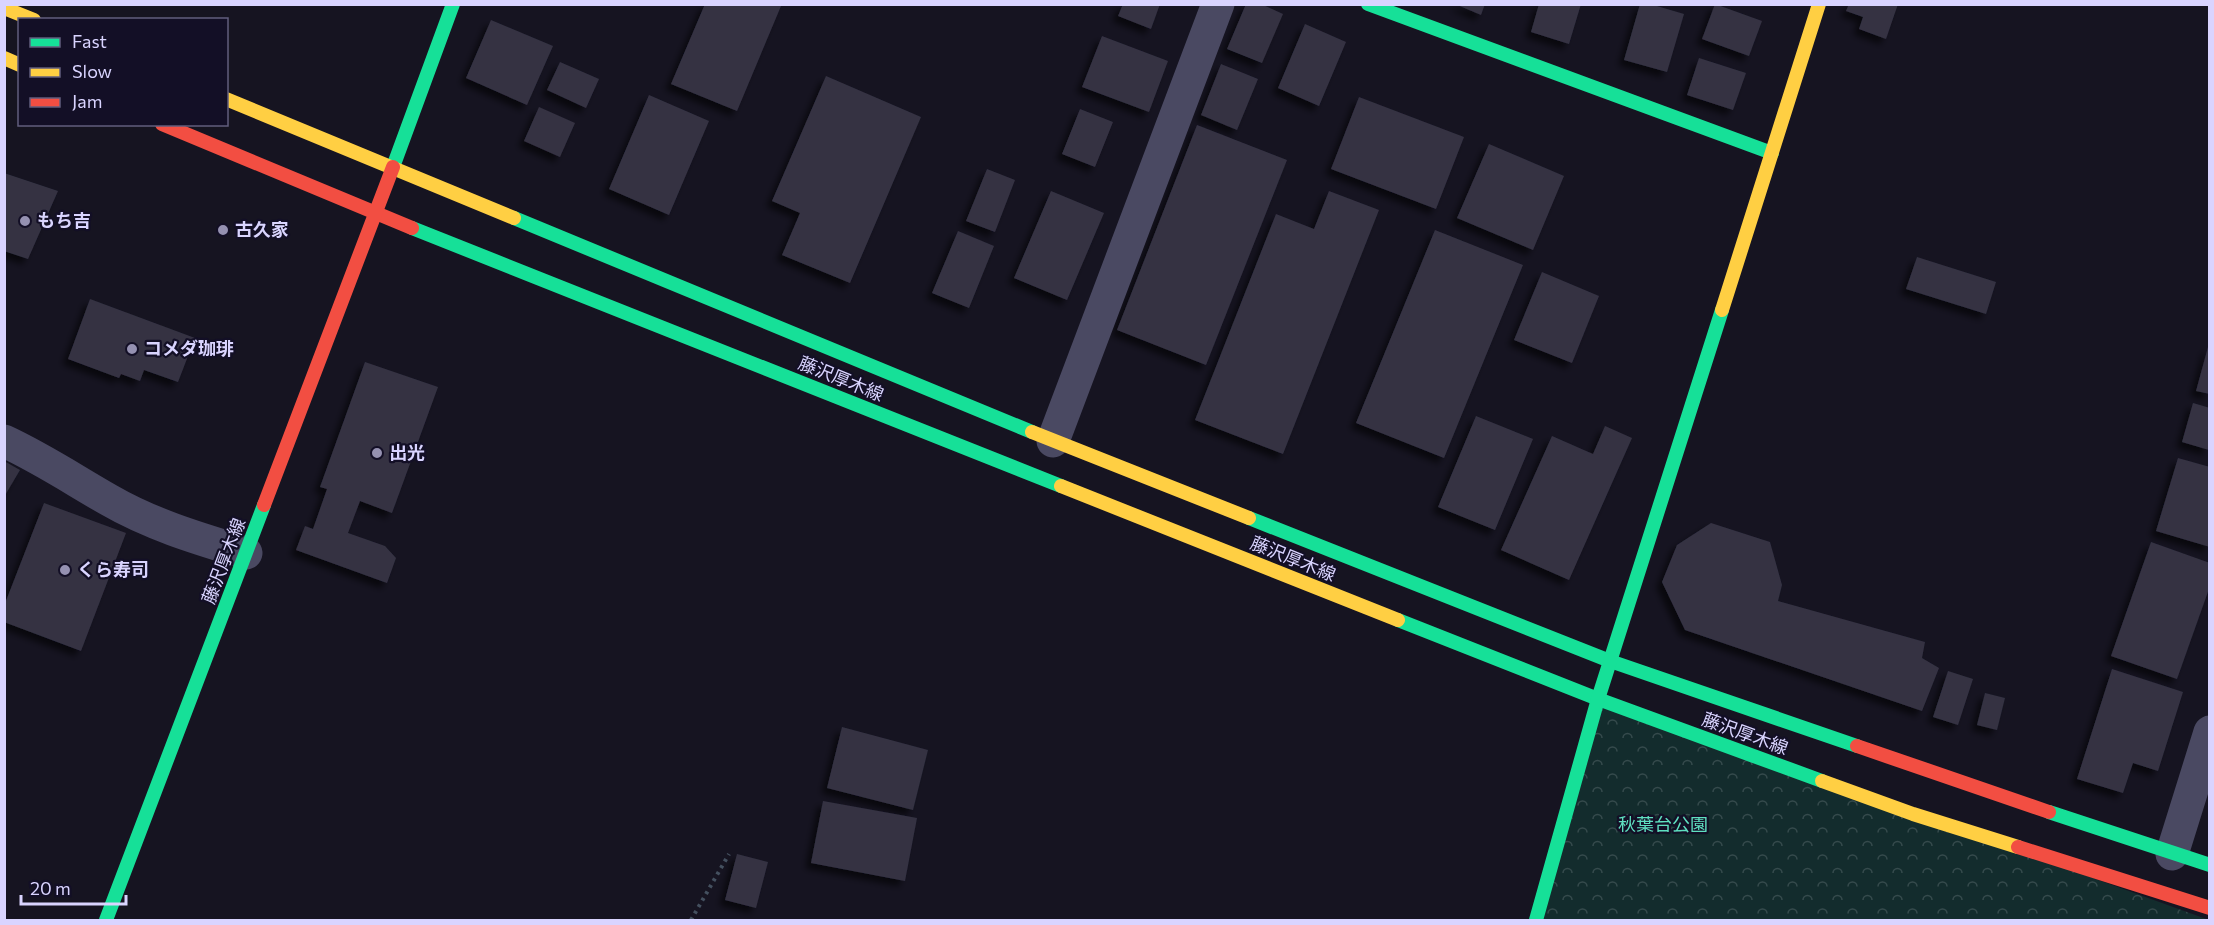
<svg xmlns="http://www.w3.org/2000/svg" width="2214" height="925" viewBox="0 0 2214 925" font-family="Commissioner,'Noto Sans JP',sans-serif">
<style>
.forest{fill:url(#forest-crowns)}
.building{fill:#343243;filter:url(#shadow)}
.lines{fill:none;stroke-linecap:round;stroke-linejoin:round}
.path{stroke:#44505f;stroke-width:4;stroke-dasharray:3 4.5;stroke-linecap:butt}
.street{stroke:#4a4962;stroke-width:33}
.fast{stroke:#16e098;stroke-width:14}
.slow{stroke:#ffcf43;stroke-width:14}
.jam{stroke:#f24e42;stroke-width:14}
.poi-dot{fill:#9591b1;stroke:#130f26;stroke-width:2}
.labels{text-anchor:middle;stroke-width:4.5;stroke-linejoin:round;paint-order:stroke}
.poi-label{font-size:18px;font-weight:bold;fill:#d9d4ff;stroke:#130f26;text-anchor:start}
.street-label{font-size:18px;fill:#d9d4ff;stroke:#130f26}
.park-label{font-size:18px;fill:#5fe0c0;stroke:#130f26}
</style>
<defs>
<pattern id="forest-crowns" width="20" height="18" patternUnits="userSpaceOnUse" patternTransform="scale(1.5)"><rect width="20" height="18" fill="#132c2d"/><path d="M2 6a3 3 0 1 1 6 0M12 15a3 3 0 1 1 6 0" fill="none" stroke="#354a4c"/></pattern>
<filter id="shadow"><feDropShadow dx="-5.5" dy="5.5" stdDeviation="3" flood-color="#0009"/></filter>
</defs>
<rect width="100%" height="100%" fill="#161421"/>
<path class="forest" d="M1598,699l611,221h-673z"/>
<g class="building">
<path d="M705,4h71l5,2 -44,105 -66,-27z"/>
<path d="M1123,4h37l-9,25 -33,-13z"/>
<path d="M1246,4h15l22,10 -21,49 -35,-14z"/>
<path d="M1455,4h30l-4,11z"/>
<path d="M1539,4h42l-12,40 -38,-12z"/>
<path d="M1640,4h10l34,10 -17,58 -43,-12z"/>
<path d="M1715,4l47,17 -13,35 -47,-17z"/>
<path d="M1849,4h49l-12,35 -27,-10 4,-12 -17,-6z"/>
<path d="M491,20l62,26 -26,59 -61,-27z"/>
<path d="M1305,24l41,18 -27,64 -41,-18z"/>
<path d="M1102,36l66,25 -19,51 -67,-25z"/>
<path d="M1699,58l47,15 -13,37 -46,-15z"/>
<path d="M560,62l39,17 -13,29 -39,-18z"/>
<path d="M1221,64l37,15 -21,51 -36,-15z"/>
<path d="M826,76l95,41 -71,166 -68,-28 18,-42 -28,-12z"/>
<path d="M649,95l60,26 -40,94 -60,-26z"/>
<path d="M1359,97l105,40 -28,72 -105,-40z"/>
<path d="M539,107l36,16 -15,34 -36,-16z"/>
<path d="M1080,109l33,13 -18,45 -33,-13z"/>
<path d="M1197,125l90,35 -81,205 -89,-35z"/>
<path d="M1489,144l75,32 -31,74 -76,-32z"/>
<path d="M987,169l28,11 -20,52 -29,-11z"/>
<path d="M4,173l54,18 -30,68 -24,-8z"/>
<path d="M1051,191l53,22 -37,87 -53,-22z"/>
<path d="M1329,191l50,19 -96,244 -88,-34 81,-206 38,15z"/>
<path d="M1435,230l88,35 -79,193 -88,-35z"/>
<path d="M958,231l36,15 -25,62 -37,-15z"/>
<path d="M1917,257l79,25 -10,32 -80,-25z"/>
<path d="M1542,272l57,24 -27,67 -58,-23z"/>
<path d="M90,299l105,39 -17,44 -34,-12 -4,11 -19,-7 -2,4 -51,-19z"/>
<path d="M2208,347l2,1v46l-14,-3z"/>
<path d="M365,362l73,25 -46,126 -32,-12 -12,32 37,13 11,12 -9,25 -91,-33 9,-24 8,3 14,-40 -7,-2z"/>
<path d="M2193,403l17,5 -1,42 -27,-8z"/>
<path d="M1476,416l57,23 -38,91 -57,-23z"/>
<path d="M1605,426l27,12 -63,142 -68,-30 51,-114 41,18z"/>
<path d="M2178,458l32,9v80l-54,-16z"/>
<path d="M4,461l16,9 -16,27z"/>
<path d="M44,503l82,30 -45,118 -77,-29v-16z"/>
<path d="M1711,523l59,19 12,43 -4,16 147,41 -3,16 17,10 -17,43 -237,-81 -23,-48 15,-37z"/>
<path d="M2151,542l59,21v23l-33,93 -66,-23z"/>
<path d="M2112,669l71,23 -25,79 -25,-8 -10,30 -46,-14z"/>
<path d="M1948,671l25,8 -15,46 -25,-8z"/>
<path d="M1985,693l20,5 -8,32 -20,-5z"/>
<path d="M842,727l86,23 -15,60 -86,-22z"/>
<path d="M823,801l94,17 -12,63 -94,-18z"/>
<path d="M737,854l31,8 -12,46 -31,-8z"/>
</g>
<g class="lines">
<path class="path" d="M691,920l38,-66"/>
<g class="street">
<path d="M4,441c37,17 70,39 105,59 43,25 91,39 137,53"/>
<path d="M1053,441l165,-437"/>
<path d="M2172,854l38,-122"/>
</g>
<g class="fast">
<path d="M1368,4l404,149"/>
<path d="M393,167l60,-163"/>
<path d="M514,218l518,214"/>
<path d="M412,228l649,258"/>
<path d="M1249,518l361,143 247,85"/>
<path d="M1398,620l200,79 224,82"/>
<path d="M2049,812l161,53"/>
<path d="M106,920l158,-415"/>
<path d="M1536,920l62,-221 124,-389"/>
</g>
<g class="slow">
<path d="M4,8l30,12"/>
<path d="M4,58l16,7"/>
<path d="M226,99l288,119"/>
<path d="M1722,310l97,-306"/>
<path d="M1032,432l217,86"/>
<path d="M1061,486l337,134"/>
<path d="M1822,781l91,33 105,33"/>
</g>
<g class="jam">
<path d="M162,124l250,104"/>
<path d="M264,505l129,-338"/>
<path d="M1857,746l192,66"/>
<path d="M2018,847l192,61"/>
</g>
</g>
<g class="poi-dot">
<circle cx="25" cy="221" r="6"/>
<circle cx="223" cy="230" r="6"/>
<circle cx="132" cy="349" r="6"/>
<circle cx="377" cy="453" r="6"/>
<circle cx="65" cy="570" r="6"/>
</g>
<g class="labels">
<g class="poi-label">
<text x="37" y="227">もち吉</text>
<text x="235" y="236">古久家</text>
<text x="144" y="355">コメダ珈琲</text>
<text x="389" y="459">出光</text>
<text x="77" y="576">くら寿司</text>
</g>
<g class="street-label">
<text transform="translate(841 379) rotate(22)" y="6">藤沢厚木線</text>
<text transform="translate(1293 559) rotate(22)" y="6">藤沢厚木線</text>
<text transform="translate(224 561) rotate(-69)" y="6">藤沢厚木線</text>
<text transform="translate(1745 734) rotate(20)" y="6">藤沢厚木線</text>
</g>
<g class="park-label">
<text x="1663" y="831">秋葉台公園</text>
</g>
</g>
<rect width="2214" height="925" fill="none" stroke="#d9d4ff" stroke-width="12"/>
<rect x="18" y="18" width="210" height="108" fill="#130f26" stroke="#625e7d" stroke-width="1.5"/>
<rect x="30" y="38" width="30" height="9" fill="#16e098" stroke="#625e7d" stroke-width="1.5"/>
<text x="72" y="48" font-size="18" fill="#d9d4ff">Fast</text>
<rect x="30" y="68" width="30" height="9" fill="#ffcf43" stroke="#625e7d" stroke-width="1.5"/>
<text x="72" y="78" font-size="18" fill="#d9d4ff">Slow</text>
<rect x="30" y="98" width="30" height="9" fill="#f24e42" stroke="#625e7d" stroke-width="1.5"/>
<text x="72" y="108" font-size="18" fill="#d9d4ff">Jam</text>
<path d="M21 895v9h105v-9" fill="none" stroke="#d9d4ff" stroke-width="3"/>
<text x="30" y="895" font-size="18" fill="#d9d4ff" stroke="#130f26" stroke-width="4.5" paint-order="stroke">20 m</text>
</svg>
